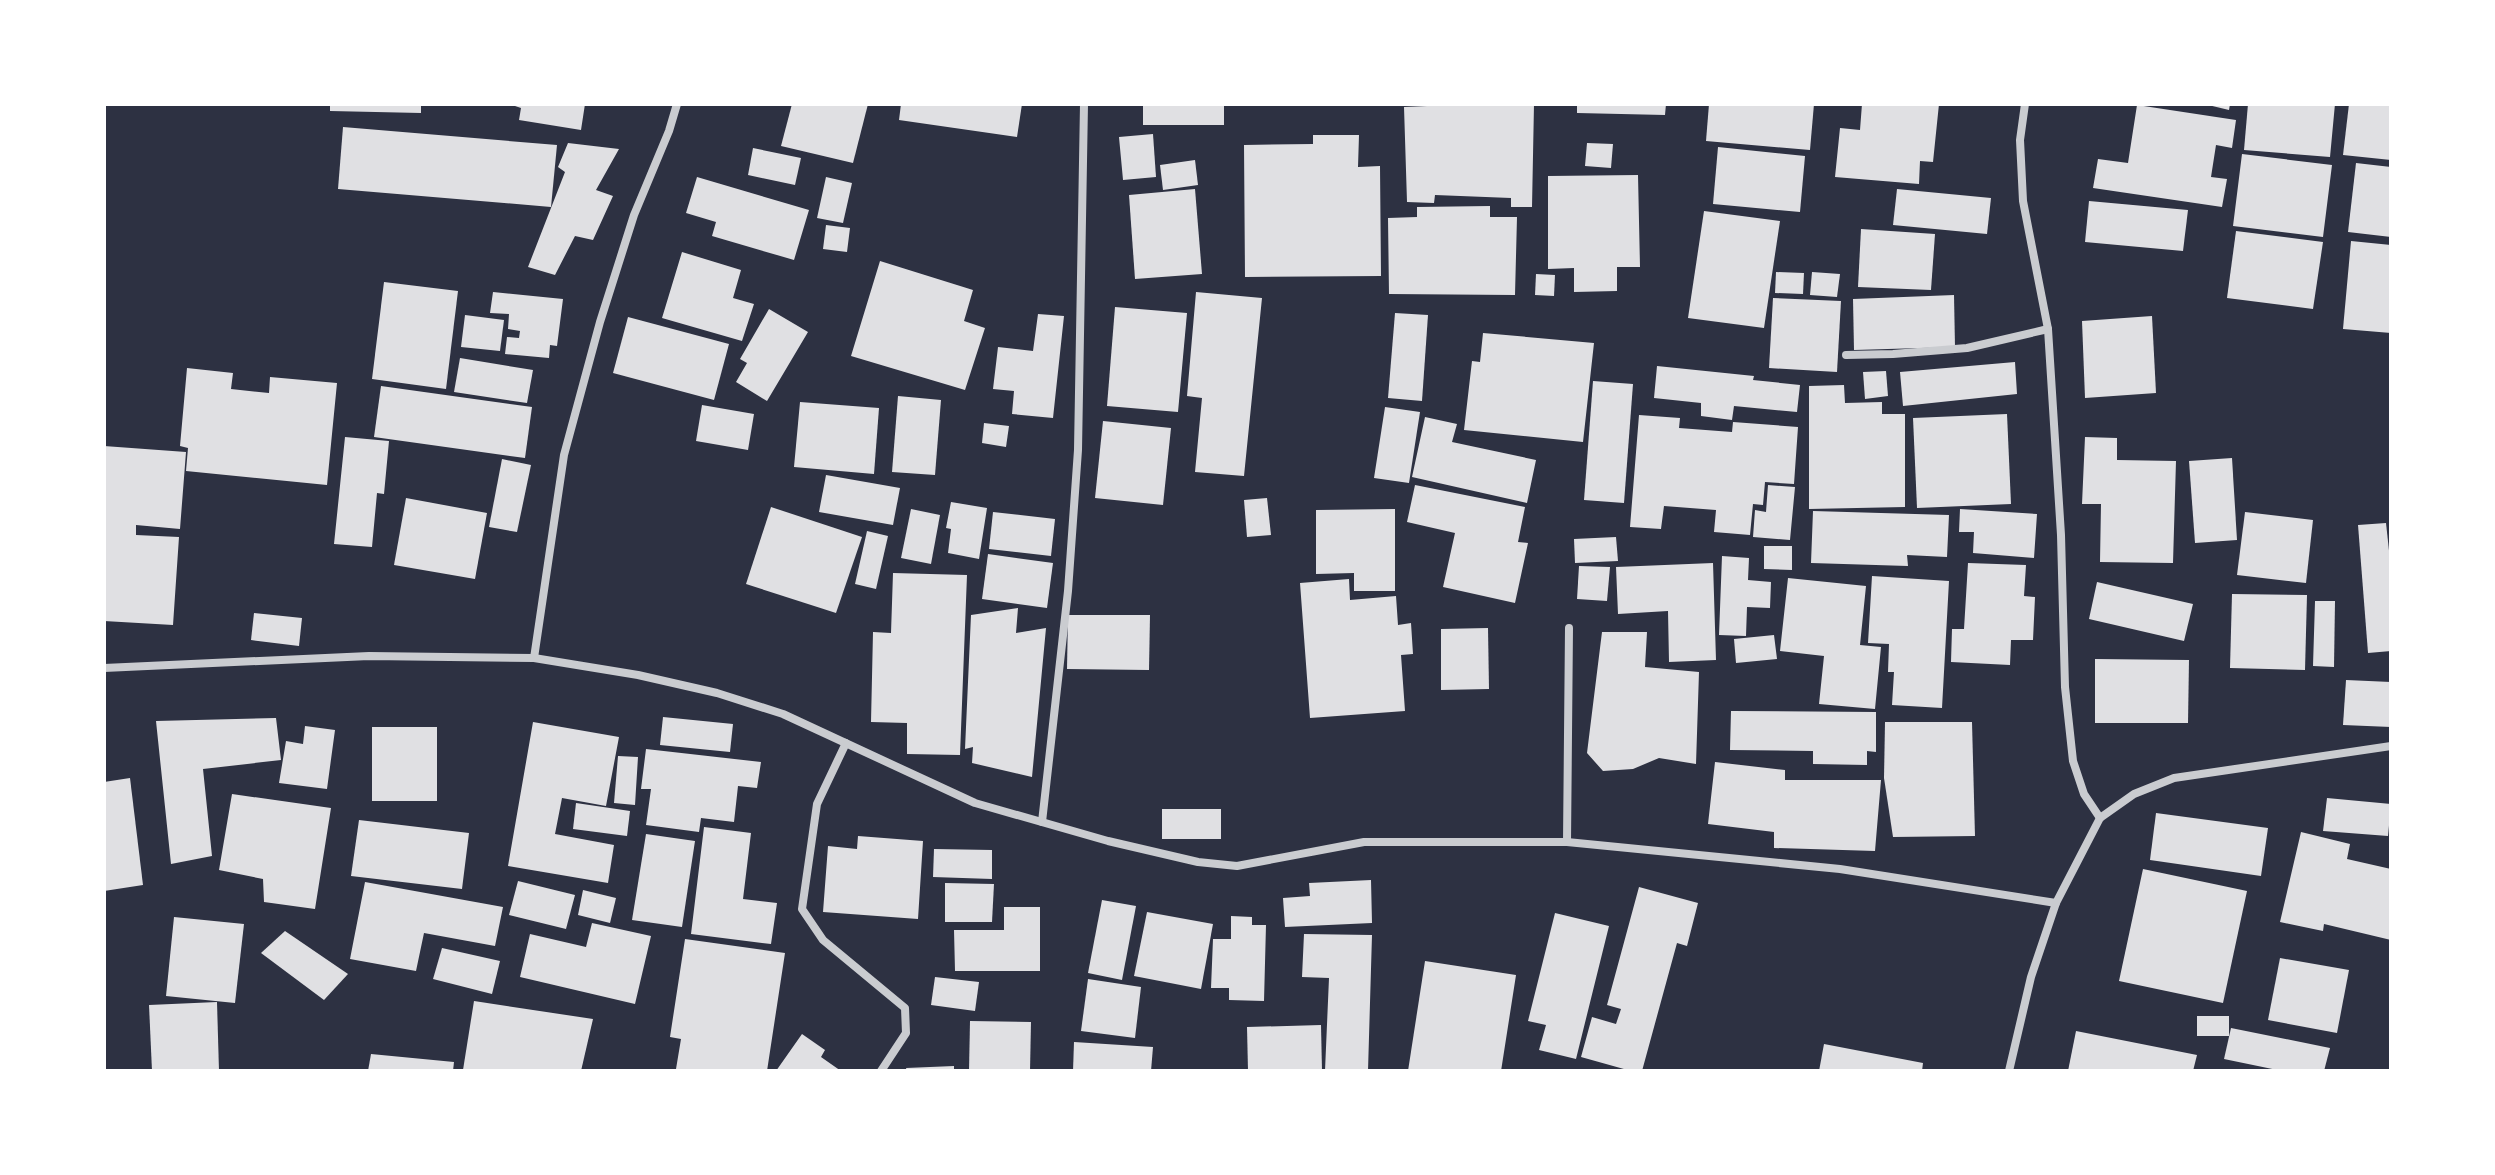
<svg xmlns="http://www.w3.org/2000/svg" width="2495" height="1175" viewBox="0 0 2495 1175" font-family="Figtree,sans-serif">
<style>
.building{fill:#e0e0e3}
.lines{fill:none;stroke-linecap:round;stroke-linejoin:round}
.minor{stroke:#caccd0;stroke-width:8}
</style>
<rect width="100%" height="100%" fill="#2d3142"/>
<g class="building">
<path d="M330,104h91v9l-91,-2z"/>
<path d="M509,104h76l-4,26 -62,-10 2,-12z"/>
<path d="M792,104h76l-15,59 -72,-17z"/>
<path d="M901,104h121l-5,33 -118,-17z"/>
<rect x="1143" y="104" width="81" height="21"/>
<path d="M1473,104h61l-2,103h-21v-9l-76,-3 -1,8 -27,-1 -3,-95z"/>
<path d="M1577,104h89l-1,11 -88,-2z"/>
<path d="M1709,104h105l-4,46 -104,-9z"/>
<path d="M1862,104h77l-6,58 -13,-1 -1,23 -84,-7 5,-49 20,2z"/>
<path d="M2204,104h26l-1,6z"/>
<path d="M2248,104h87l-5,53 -86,-7z"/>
<path d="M2349,104h42v56l-48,-5z"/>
<path d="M2137,105l99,15 -4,28 -16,-3 -5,32 16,2 -5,28 -129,-19 5,-29 30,4z"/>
<path d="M343,127l214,18 -6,62 -213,-18z"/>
<path d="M1153,134l3,43 -33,3 -4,-43z"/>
<path d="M1313,135h46l-1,32 22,-1 1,110 -136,1 -1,-132 69,-1z"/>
<path d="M568,143l51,6 -23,41 17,6 -20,44 -18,-4 -20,39 -27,-8 37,-95 -7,-5z"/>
<path d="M1587,143l26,1 -2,24 -26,-2z"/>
<path d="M1718,147l87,9 -5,56 -87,-8z"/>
<path d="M753,148l48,10 -6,27 -47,-10z"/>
<path d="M2242,154l90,11 -9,72 -90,-11z"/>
<path d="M1195,160l3,25 -35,5 -3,-25z"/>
<path d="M2356,163l35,4v70l-43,-5z"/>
<path d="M1638,175l2,92h-23v24l-43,1v-24l-26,1v-93z"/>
<path d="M697,177l112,33 -15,50 -82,-24 4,-14 -30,-9z"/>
<path d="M826,177l26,6 -9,40 -26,-5z"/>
<path d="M1195,189l7,85 -67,5 -6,-84z"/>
<path d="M1897,189l94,9 -4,36 -94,-9z"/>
<path d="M2089,201l99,9 -5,41 -98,-9z"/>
<path d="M1490,206v11h27l-2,78 -126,-1 -1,-76 29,-1v-10z"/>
<path d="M1704,211l76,10 -16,107 -76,-10z"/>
<path d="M826,225l24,3 -3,24 -24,-3z"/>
<path d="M1861,229l74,5 -4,56 -73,-3z"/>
<path d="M2236,231l87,11 -10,67 -86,-11z"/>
<path d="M2351,241l40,4v88l-48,-4z"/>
<path d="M682,252l59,18 -8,28 21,6 -12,37 -80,-23z"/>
<path d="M880,261l93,29 -9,31 21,7 -20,62 -114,-34z"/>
<path d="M1776,272l28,1 -1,21 -28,-1z"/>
<path d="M1812,272l28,2 -3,23 -27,-2z"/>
<path d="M1536,274l19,1 -1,21 -19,-1z"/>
<path d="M384,282l74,9 -12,98 -74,-10z"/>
<path d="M493,292l70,7 -6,47 -7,-1 -1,13 -44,-4 2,-17 12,1 1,-7 -12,-2 1,-15 -19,-1z"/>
<path d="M1196,292l66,6 -18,178 -49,-4 7,-74 -15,-2z"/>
<path d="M1954,295l1,52 -101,3 -1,-51z"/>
<path d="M1773,298l68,3 -4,71 -68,-4z"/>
<path d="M1115,307l72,6 -9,99 -71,-6z"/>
<path d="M769,309l39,23 -41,69 -31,-19 11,-19 -7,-4z"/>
<path d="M1395,313l33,2 -6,86 -34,-3z"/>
<path d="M1038,314l26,2 -11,102 -41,-4 2,-23 -21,-2 5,-42 35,4z"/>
<path d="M465,315l39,5 -4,31 -39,-4z"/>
<path d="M2152,316l4,77 -71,5 -3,-77z"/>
<path d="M628,317l101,27 -15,56 -101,-27z"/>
<path d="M1483,333l111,10 -11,99 -119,-12 8,-69 8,1z"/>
<path d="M460,358l73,12 -6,33 -73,-11z"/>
<path d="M2015,362l2,32 -114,12 -3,-34z"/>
<path d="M1657,366l97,10 -1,4 47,5 -3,27 -63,-6 -2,14 -31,-4v-13l-47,-5z"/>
<path d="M187,368l46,5 -2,16 38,4 1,-16 67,6 -10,102 -141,-14 2,-23 -8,-2z"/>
<path d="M1886,371l2,25 -23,3 -2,-27z"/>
<path d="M1593,381l40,3 -9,119 -40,-3z"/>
<path d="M1844,385l1,18 37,-1v12h23v93l-96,2v-123z"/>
<path d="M381,386l151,21 -7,51 -151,-21z"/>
<path d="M898,396l43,4 -6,75 -43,-3z"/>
<path d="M800,402l79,6 -5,66 -80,-7z"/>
<path d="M702,405l52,9 -6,36 -52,-9z"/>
<path d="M1385,407l35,5 -11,71 -35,-5z"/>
<path d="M2007,414l4,90 -94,4 -4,-90z"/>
<path d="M1639,415l41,3 -1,10 53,4 1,-10 65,5 -4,57 -29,-2 -2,23 -10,-1 -3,31 -36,-3 2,-22 -52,-4 -3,23 -31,-2z"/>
<path d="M1425,417l32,7 -5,18 84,18 -9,43 -115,-26z"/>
<path d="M1103,421l68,7 -8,77 -68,-7z"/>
<path d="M984,423l25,3 -3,21 -24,-4z"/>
<path d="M345,437l44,4 -5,53 -7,-1 -5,54 -38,-3z"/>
<path d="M2085,437l32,1v22l59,1 -3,102 -73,-1 1,-58h-19z"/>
<path d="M104,446l82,6 -6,77 -44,-4v10l43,2 -6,88 -69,-4z"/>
<path d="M2232,458l5,82 -42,3 -6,-82z"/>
<path d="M502,459l29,6 -14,67 -28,-5z"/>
<path d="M826,475l74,13 -7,37 -74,-13z"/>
<path d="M1415,485l110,22 -7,35 10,1 -13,60 -72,-16 12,-54 -48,-11z"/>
<path d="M1768,485l27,2 -5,53 -37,-3 2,-27 11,2z"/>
<path d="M406,498l81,15 -12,66 -81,-14z"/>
<path d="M1267,498l4,37 -24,2 -3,-37z"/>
<path d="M951,502l36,6 -8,51 -31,-6 3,-24 -5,-1z"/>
<path d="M771,507l91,30 -26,76 -90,-29z"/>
<path d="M911,509l29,6 -9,49 -30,-6z"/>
<path d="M1395,509v82h-41v-18l-38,1v-64z"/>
<path d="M1960,509l77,5 -3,44 -61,-5 1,-21h-15z"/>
<path d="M1813,511l136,4 -2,42 -40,-2 1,11 -97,-3z"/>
<path d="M993,512l62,7 -4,37 -62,-7z"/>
<path d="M2245,512l68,8 -7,63 -69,-8z"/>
<path d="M2386,523l5,46v82l-23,2 -10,-128z"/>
<path d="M867,531l21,5 -12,53 -21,-5z"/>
<path d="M1616,537l2,24 -43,2 -1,-24z"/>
<path d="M1764,546h28v24l-28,-1z"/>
<path d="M988,554l65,9 -6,45 -65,-9z"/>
<path d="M1722,556l27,2 -1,22 23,2 -1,26 -23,-1 -1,29 -27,-1z"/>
<path d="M1713,563l3,97 -47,2 -1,-51 -50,3 -2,-47z"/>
<path d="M1968,563l58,2 -2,31 11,1 -2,43h-22l-1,25 -59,-3 1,-33h12z"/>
<path d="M1579,566l31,1 -3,34 -30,-2z"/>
<path d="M893,573l74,2 -7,180 -53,-1v-31l-36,-1 2,-90 18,1z"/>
<path d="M1872,576l77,5 -7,127 -50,-3 2,-33h-6l1,-28 -21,-1z"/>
<path d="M1788,578l78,8 -6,59 21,2 -6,62 -56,-5 5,-48 -44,-5z"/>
<path d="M1349,579l1,21 46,-4 2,29 13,-2 2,31 -12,1 4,56 -95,7 -10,-135z"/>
<path d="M2097,582l96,22 -9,37 -95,-22z"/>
<path d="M2232,594l75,1 -2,75 -75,-2z"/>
<path d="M2315,601h20l-1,66 -21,-1z"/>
<path d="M1018,608l-2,25 30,-5 -14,149 -60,-14 1,-16 -8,2 6,-134z"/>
<path d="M254,613l48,5 -3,28 -48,-6z"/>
<path d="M1068,615h82l-1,55 -82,-1z"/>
<path d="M1488,628l1,61 -48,1v-61z"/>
<path d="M1602,632h45l-2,35 54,5 -3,92 -37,-6 -26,11 -30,2 -16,-18z"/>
<path d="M1774,635l3,24 -41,4 -2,-24z"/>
<path d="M2095,659l94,1 -1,63h-93z"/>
<path d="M2346,680l45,2v45l-48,-2z"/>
<path d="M1731,711l145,1v40l-9,-1v14l-54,-1v-13l-83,-1z"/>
<path d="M663,717l70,7 -3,28 -70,-7z"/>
<path d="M276,718l5,42 -78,9 9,87 -41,8 -15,-143z"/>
<path d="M533,722l86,15 -13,69 -44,-8 -7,36 59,11 -6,38 -100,-17z"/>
<path d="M1885,722h87l3,114 -82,1 -9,-59z"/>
<path d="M305,726l30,4 -8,59 -48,-6 7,-42 17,3z"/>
<rect x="372" y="727" width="65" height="74"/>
<path d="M646,749l115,13 -4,26 -19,-2 -4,36 -33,-4 -2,14 -53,-7 5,-36h-10z"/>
<path d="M618,756l20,1 -3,48 -21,-2z"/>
<path d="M1715,762l70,8v10h96l-6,71 -101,-3v-16l-66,-8z"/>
<path d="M130,778l13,107 -39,6v-109z"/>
<path d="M232,794l99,14 -16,101 -51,-7 -1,-23 -44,-9z"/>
<path d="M2327,798l64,6 -3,32 -65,-5z"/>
<path d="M576,803l54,8 -3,25 -54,-7z"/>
<rect x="1162" y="809" width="59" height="30"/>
<path d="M2156,813l112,15 -7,48 -111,-16z"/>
<path d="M359,820l110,13 -7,56 -111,-13z"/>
<path d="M704,827l47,6 -8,66 34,4 -6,41 -80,-10z"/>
<path d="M2301,832l49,12 -3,15 44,10v71l-67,-16 -1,7 -43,-9z"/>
<path d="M646,834l49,7 -13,86 -50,-7z"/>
<path d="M858,836l65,5 -5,78 -95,-7 5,-66 29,3z"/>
<path d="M934,849l58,1v29l-59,-2z"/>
<path d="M2143,869l104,22 -24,112 -104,-22z"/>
<path d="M1371,880l1,43 -87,4 -2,-29 27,-2 -1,-13z"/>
<path d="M518,881l57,14 -9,34 -57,-14z"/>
<path d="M365,882l138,25 -8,39 -71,-13 -8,38 -66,-12z"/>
<path d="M945,883l49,1 -2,38h-47z"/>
<path d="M1639,887l59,16 -11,43 -10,-3 -35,128h-11l-50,-14 11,-40 24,7 5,-15 -14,-4z"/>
<path d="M583,890l33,8 -6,25 -32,-8z"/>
<path d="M1102,900l34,6 -14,74 -34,-7z"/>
<path d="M1004,907h36v64h-85l-1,-41h50z"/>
<path d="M1147,912l66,12 -12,65 -67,-13z"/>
<path d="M1555,913l54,13 -33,133 -37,-9 7,-25 -18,-4z"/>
<path d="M1231,916l21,1v8h14l-2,76 -35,-1v-12h-18l2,-49h18z"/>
<path d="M174,917l70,7 -9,79 -69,-7z"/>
<path d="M592,923l59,13 -16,68 -115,-27 10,-43 56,13z"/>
<path d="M285,931l63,43 -24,26 -63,-47z"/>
<path d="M1304,934l68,1 -4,136h-43l4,-93 -27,-1z"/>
<path d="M685,939l100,14 -18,118 -91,-2 5,-30 -11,-2z"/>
<path d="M442,948l58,13 -8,33 -59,-15z"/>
<path d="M2280,958l69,12 -12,63 -69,-13z"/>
<path d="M1425,961l91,14 -15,96h-93z"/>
<path d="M935,977l44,5 -4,29 -44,-6z"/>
<path d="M1088,979l53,8 -6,51 -54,-7z"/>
<path d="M474,1001l119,18 -12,52 -118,-1z"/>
<path d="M217,1002l2,69h-67l-3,-66z"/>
<rect x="2197" y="1016" width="32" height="20"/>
<path d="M970,1021l61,1 -1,49h-61z"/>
<path d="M1321,1025l1,46h-74l-1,-44z"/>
<path d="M2231,1028l99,20 -6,23h-42l-58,-12z"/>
<path d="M2076,1031l121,24 -4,16h-125z"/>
<path d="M802,1034l23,16 -4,7 20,14h-65z"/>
<path d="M1074,1042l79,5 -2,24h-78z"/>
<path d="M1824,1044l99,19 -1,8h-103z"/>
<path d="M371,1054l83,8 -1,9h-85z"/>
<path d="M954,1066v5h-47l-1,-3z"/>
</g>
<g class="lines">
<g class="minor">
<path d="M2025,104l-5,36 3,61 25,128 13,206 4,152 8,74 11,33 16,24"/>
<path d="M1846,355l47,-1 74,-6 81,-19"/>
<path d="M534,658l30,-203 36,-133 34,-107 35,-84 8,-27"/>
<path d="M104,668l265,-12 165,2 104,17 79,18 66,21 192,89 133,38 90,21 39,4 127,-24h203l273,27 216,34"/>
<path d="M846,743l-29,61 -15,105 21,31 82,68 1,25 -25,38"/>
<path d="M1042,822l26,-231 10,-141 6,-346"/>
<path d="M1567,842l2,-214"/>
<path d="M2009,1071l22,-94 25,-74 44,-85 34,-24 40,-16 217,-32"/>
</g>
</g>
<rect width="2495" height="1175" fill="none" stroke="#ffffff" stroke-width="212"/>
</svg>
